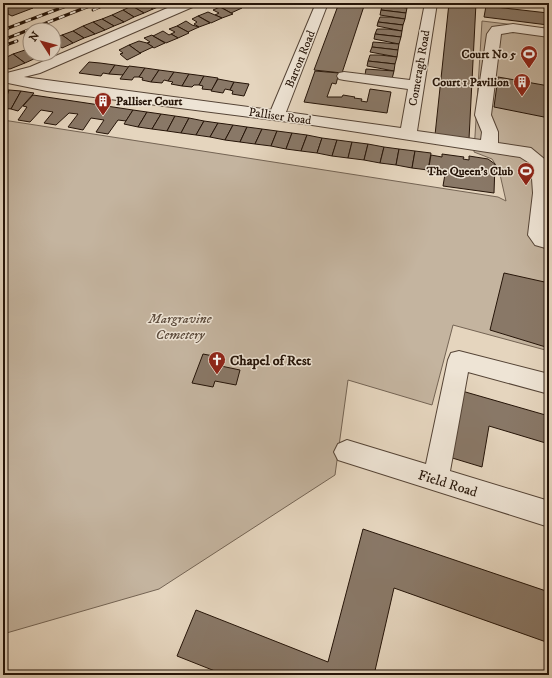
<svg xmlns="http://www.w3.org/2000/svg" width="552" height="678" viewBox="0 0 552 678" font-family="'IM FELL DW Pica',serif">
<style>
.green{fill:#c4b49f;stroke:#746454}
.building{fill:#897867;stroke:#251408}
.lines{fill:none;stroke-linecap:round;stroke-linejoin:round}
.minor-casing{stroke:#554436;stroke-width:2}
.minor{fill:#eee4d5;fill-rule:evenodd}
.rail-casing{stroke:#251408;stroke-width:3}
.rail{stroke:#eee4d5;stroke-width:2;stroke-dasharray:6;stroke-linecap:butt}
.labels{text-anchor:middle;stroke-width:3;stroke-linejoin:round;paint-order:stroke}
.far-poi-label{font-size:12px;font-weight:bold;fill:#251408;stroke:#eee4d5;text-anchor:end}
.far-street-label{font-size:12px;fill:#251408;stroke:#eee4d5}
.park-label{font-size:14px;font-style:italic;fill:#5d4c3d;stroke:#eee4d5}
.poi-label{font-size:14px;font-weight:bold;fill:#251408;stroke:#eee4d5;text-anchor:start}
.street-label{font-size:14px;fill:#251408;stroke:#eee4d5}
</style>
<rect width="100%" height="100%" fill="#e5d5be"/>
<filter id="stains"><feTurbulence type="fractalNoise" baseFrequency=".005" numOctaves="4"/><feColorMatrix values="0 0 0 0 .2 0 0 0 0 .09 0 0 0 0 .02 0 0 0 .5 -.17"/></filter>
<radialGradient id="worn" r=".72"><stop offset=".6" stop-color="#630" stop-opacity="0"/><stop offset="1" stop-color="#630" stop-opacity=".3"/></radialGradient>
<path class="green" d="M482,21l67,8v322l-96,-26 -21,80 -84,-25 -13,95 -176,114 -156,45v-514l495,77 8,4 -7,-31 -7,-11 -18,-7z"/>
<g class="building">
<path d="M3,3h23l-4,1 11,4 -21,8 -4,-2v-4l-5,1z"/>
<path d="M140,3h3l10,6 -9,4 -12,-7z"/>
<path d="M143,3h16l4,2 -10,4z"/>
<path d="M225,3l10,1 7,4 -11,5 -12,-7z"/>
<path d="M339,3h26l-23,70 -28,-3z"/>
<path d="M382,3h26l-1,5z"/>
<path d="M449,3h27l-7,136 -34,-4z"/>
<path d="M132,6l12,7 -10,4 -11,-7z"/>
<path d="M382,6h11l14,2 -1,5 -25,-3z"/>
<path d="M486,6l62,7v12l-64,-8z"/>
<path d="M220,7l11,6 2,1 -11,4 -7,-3 4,-2 -6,-3z"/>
<path d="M123,10l11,7 -10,5 -12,-7z"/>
<path d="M381,10l25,3 -1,6 -25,-4z"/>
<path d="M208,12l14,6 -11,5 -13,-7z"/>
<path d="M112,15l12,7 -10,4 -12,-7z"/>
<path d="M198,16l12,7 -11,4 -5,-3 3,-2 -5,-3z"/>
<path d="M380,17h10l15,2 -2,6 -25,-3z"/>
<path d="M102,19l12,7 -9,4 -12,-8z"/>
<path d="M186,21l6,4 7,2 -11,5 -11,-6z"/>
<path d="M93,22l12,8 -10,4 -12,-8z"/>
<path d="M378,22l25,3 -1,6 -25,-5z"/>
<path d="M83,26l12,8 -11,4 -11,-7z"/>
<path d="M177,26l11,6 1,1 -11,5 -7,-4 4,-2 -6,-3z"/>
<path d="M377,29h11l14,2 -1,6 -26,-3z"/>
<path d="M73,31l11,7 -11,5 -11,-8z"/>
<path d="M163,31l6,4 2,-1 7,4 -12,5 -13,-7z"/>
<path d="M375,34l26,3 -2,7 -25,-5z"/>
<path d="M62,35l11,8 -11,5 -8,-6v-4z"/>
<path d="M152,35l1,1 12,7 -11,5 -7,-5 3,-1 -6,-4z"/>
<path d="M139,41l8,2 6,4 -13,6 -11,-8z"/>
<path d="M373,42l26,2 -1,6 -26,-3z"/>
<path d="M129,45l11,8h1l-14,7 -7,-6 3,-1 -4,-3z"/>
<path d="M372,47l26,3 -1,7 -27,-5z"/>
<path d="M25,50l5,4 6,4 -11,5 -12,-9z"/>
<path d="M13,54l12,9 -15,6 -7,-1v-9z"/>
<path d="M370,55h10l17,2 -2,7 -27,-3z"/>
<path d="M368,61l27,3 -1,7 -27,-5z"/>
<path d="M89,62l11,1 15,2 -6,9 -6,-1 -2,3 -22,-3z"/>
<path d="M115,65l14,2 -6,8 -14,-1z"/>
<path d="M129,66l16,2 -6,9h-5l-2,3 -12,-1z"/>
<path d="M145,68l14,2 -8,12 -9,-2 1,-2 -4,-1z"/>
<path d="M366,69l28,2 -2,8 -27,-4z"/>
<path d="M159,70l15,2 -6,9 -4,-1 -2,3 -11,-1z"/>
<path d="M315,71l24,2 -3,11 -4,-1 -5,14h15l1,-2 12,2 -1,1 8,1 -1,2 6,1 3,-13 21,3 -4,21 -83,-11z"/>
<path d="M174,72l15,2 -7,12 -11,-2 2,-2 -5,-1z"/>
<path d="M189,74l15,2 -5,9h-5l-2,2 -10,-1z"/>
<path d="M204,76l14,2 -6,12 -10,-1 1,-3 -4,-1z"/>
<path d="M498,77l51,9v32l-55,-11z"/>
<path d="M218,79l16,3 -4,8 -5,-1 -2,4 -12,-2z"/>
<path d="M234,82l15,2 -5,12 -12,-2 1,-3 -3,-1z"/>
<path d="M3,89l6,1 -6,17z"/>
<path d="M9,90l12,1 -10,18 -8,-1z"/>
<path d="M21,91l13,2 -16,18 -7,-2z"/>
<path d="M33,95l100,15 -7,11 -8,-1 -10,14 -12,-2 8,-12 -13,-2 -8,12 -15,-3 10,-13 -9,-1 -13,12 -12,-2 9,-11 -12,-2 -11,12 -12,-2 9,-13 -4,-1z"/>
<path d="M133,110l14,2 -9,15 -14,-3z"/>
<path d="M147,112l14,2 -9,15 -14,-2z"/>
<path d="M161,114l14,2 -8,15 -15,-2z"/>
<path d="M175,116l14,2 -8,15 -14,-2z"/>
<path d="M189,118l15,3 -8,14 -15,-2z"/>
<path d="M204,121l14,2 -8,14 -14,-2z"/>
<path d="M218,123l15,2 -8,15 -15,-3z"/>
<path d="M233,125l14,2 -7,15 -15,-2z"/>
<path d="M247,127l15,2 -7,15 -15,-2z"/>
<path d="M262,129l15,2 -6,15 -16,-2z"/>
<path d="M277,131l15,2 -6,16 -15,-3z"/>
<path d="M292,133l15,2 -6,16 -15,-2z"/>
<path d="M307,135l15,3 -5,15 -16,-2z"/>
<path d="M322,138l15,2 -5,16 -15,-3z"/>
<path d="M337,140l15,2 -4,16 -16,-2z"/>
<path d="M352,142l16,2 -4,16 -16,-2z"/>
<path d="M368,144l16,3 -4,16 -16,-3z"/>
<path d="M384,147l15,2 -3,16 -16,-2z"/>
<path d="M399,149l16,2 -3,17 -16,-3z"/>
<path d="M415,151l16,2 -3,17 -16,-2z"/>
<path d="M442,154l22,3 -1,2 6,1v-4l19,3 7,5 -1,29 -51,-7 2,-12 -17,-2 3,-17 11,2z"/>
<path d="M504,273l45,10v65l-59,-18z"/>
<path d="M203,354l21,4 -3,8 19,4 -4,15 -21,-4 -2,6 -21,-4z"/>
<path d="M462,391l87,25v28l-60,-18 -7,41 -33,-10z"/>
<path d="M363,529l186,63v51l-155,-55 -20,87h-149l-48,-19 19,-46 132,52z"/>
</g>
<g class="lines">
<defs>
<g id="minor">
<path d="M179,3h17l-1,3 -155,67 -16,4 247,33 45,-107h12l-42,109 115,16 7,-39 -64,-9 -5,-1 -2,-3 2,-3 5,-1 66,8 15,-77h12l-20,128 64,9 1,-8 -7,-17 12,-81 5,-7 21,-3 36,5v8l-36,-5 -12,2 -10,81 7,17v11l33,5 17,14 1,87 -14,-4 -7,-10 5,-42 -2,-29 -11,-7 -208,-32 -265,-34 -44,-9v-8l27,-7z"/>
<path d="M536,3h13v5l-12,-2z"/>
<path d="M459,351l90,23v20l-81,-22 -18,99 99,30v26l-211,-67 -4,-8 4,-8 9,-4 79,24 22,-104 3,-7z"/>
</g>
</defs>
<use href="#minor" class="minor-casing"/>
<use href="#minor" class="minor"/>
<defs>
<g id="rail">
<path d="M93,10l16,-7"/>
<path d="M3,30l71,-27"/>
<path d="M3,40l94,-37"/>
<path d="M3,46l14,-5"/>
</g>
</defs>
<use href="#rail" class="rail-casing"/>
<use href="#rail" class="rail"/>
</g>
<defs>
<symbol id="stadium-pin" viewBox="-11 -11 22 30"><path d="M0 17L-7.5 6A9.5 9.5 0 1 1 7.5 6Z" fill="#8f2418" stroke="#eee4d5"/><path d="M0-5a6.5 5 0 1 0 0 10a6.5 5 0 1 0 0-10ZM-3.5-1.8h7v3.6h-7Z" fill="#fff"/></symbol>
<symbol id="building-pin" viewBox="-11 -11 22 30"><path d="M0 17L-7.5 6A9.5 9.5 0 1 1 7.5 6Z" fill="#8f2418" stroke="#eee4d5"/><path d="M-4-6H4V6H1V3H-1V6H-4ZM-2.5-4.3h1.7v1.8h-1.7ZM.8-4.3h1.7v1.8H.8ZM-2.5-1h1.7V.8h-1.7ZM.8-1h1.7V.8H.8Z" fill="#fff"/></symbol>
<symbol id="church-pin" viewBox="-11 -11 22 30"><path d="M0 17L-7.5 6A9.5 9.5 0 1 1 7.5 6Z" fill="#8f2418" stroke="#eee4d5"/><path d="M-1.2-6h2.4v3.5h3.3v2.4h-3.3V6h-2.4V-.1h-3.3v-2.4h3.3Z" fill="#fff"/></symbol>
</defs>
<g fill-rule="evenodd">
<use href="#stadium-pin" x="519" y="44" width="20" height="27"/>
<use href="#building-pin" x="512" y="72" width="20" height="27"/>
<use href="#building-pin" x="93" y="91" width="20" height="27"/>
<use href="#stadium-pin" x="516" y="161" width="20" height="27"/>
<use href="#church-pin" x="207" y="350" width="20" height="27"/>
</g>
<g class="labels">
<g class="far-poi-label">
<text x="516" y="58">Court No 5</text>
<text x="509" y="86">Court 1 Pavilion</text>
<text x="116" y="105" text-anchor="start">Palliser Court</text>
<text x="513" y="175">The Queen’s Club</text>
</g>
<g class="far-street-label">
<text transform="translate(300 59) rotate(-68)" y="4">Barton Road</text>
<text transform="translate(419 68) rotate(-80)" y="4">Comeragh Road</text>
<text transform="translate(280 116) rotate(8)" y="4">Palliser Road</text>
</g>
<g class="park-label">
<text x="180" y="323">Margravine<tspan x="180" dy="16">Cemetery</tspan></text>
</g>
<g class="poi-label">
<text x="230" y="365">Chapel of Rest</text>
</g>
<g class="street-label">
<text transform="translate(448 483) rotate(17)" y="5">Field Road</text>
</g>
</g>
<rect width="552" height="678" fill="none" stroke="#e5d5be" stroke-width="16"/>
<rect x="4" y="4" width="544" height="670" fill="none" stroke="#251408" stroke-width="2"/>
<rect x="8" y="8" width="536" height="662" fill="none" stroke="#251408"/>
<g transform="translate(42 42) rotate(306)"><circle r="19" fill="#eee4d5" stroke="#9e9183"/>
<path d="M0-3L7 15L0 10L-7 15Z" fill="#8f2418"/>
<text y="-6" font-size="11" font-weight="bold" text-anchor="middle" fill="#251408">N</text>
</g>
<rect width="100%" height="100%" filter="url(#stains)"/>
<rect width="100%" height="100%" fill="url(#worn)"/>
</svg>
